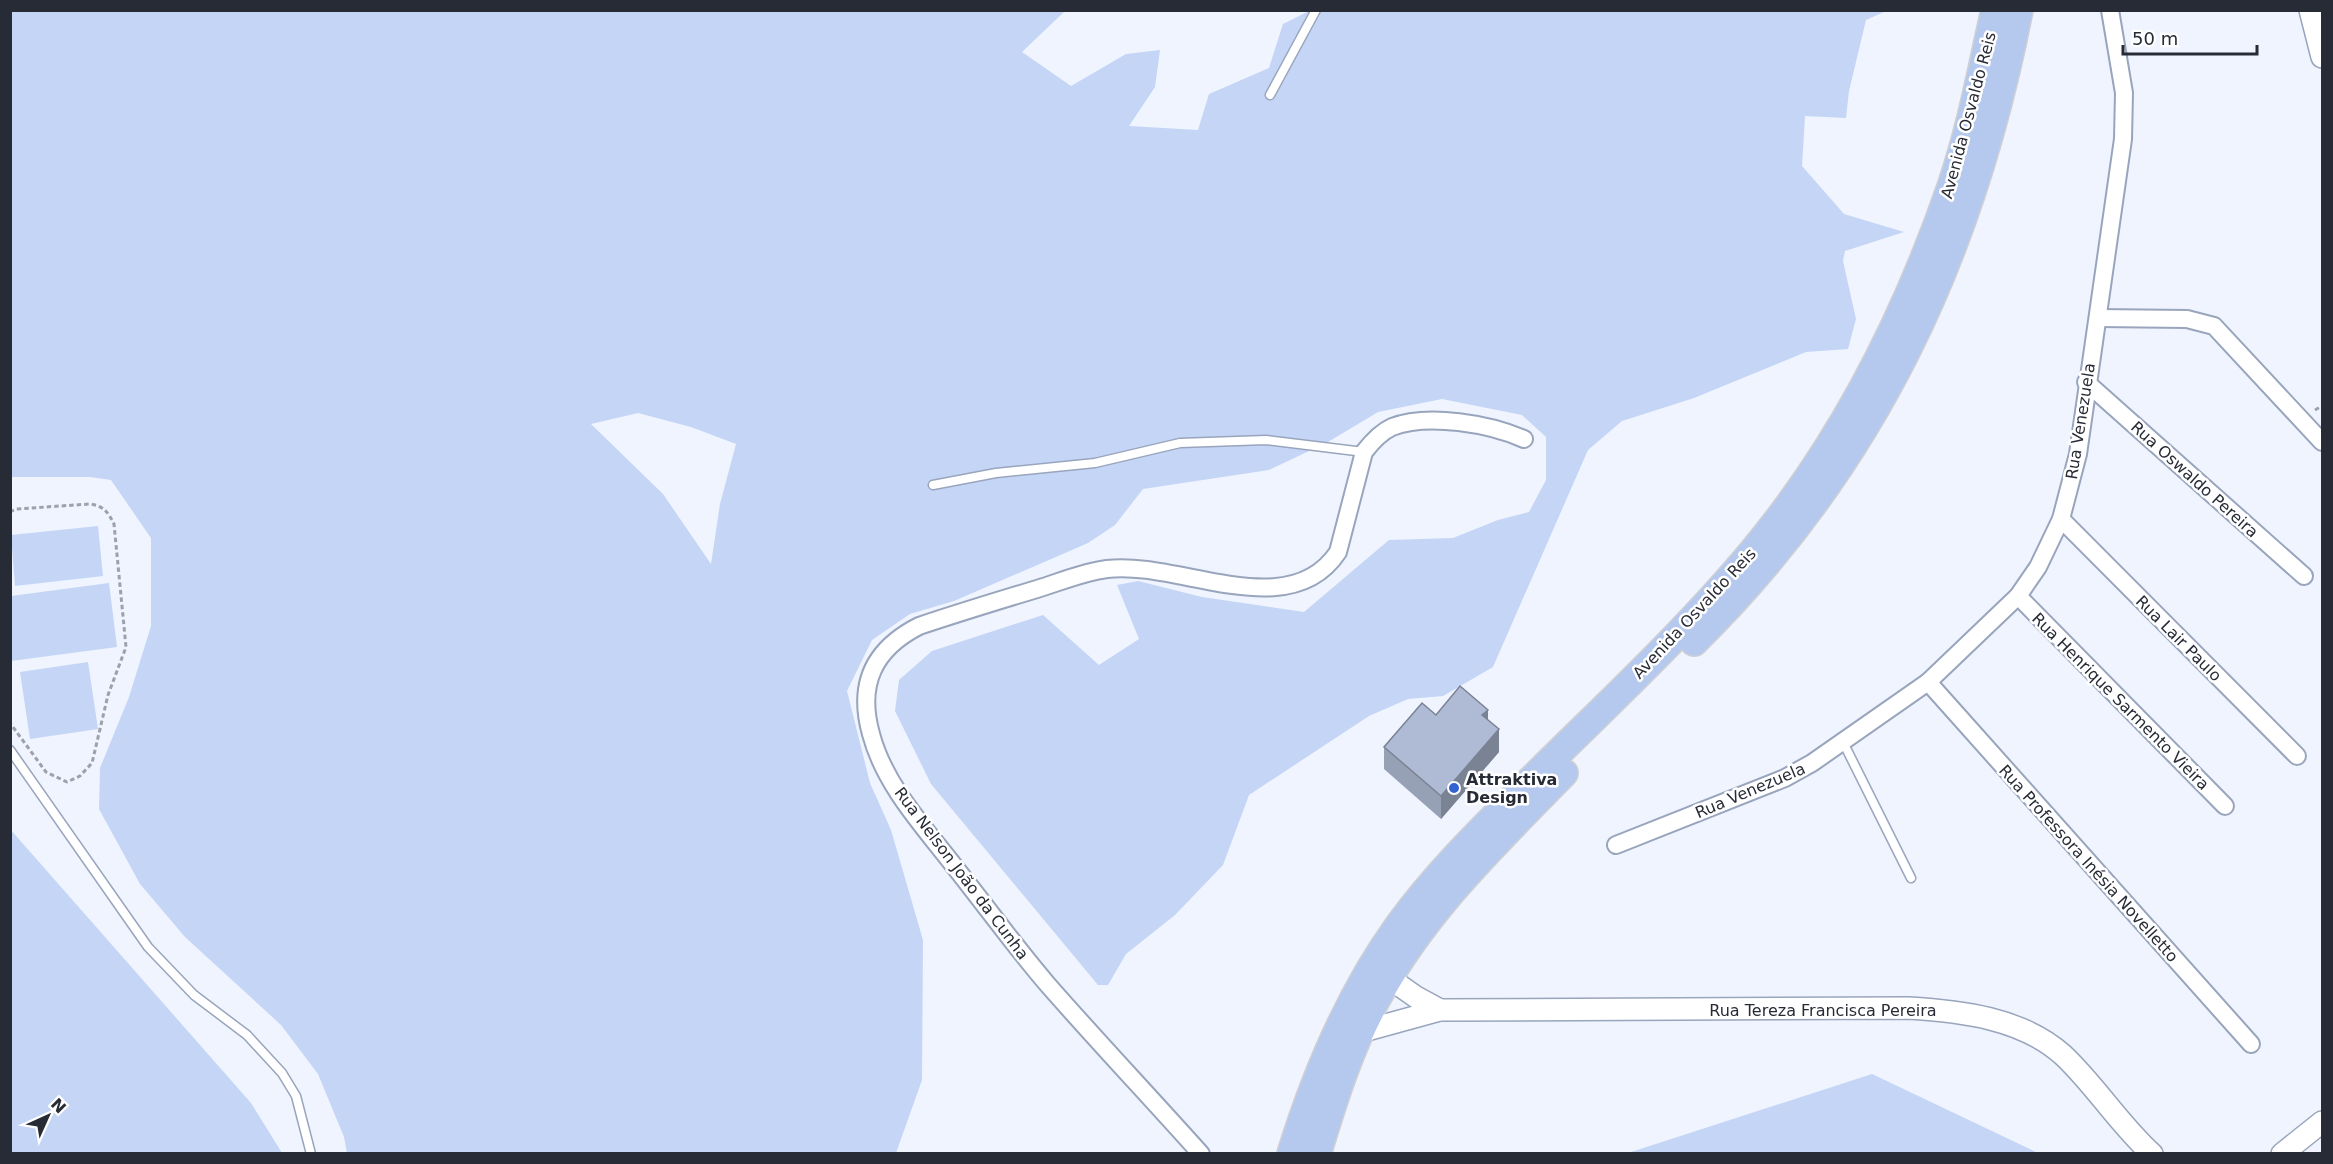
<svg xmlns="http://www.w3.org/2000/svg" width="2333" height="1164" viewBox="0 0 2333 1164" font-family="'DejaVu Sans',sans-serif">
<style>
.green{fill:#c4d5f6;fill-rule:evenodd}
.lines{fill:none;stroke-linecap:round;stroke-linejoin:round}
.service-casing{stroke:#99a5bd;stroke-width:11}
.minor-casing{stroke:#99a5bd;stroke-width:20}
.tertiary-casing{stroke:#99a5bd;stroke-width:24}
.primary-casing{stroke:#cfd0d3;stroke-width:30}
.path{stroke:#9ca1ab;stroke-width:3;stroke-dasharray:4.5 3;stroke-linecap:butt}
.service{stroke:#fff;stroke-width:8}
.minor{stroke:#fff;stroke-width:16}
.tertiary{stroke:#fff;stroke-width:21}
.primary{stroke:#b5c8ee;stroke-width:27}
.wall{fill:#96a1b6}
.shaded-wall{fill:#7a8394}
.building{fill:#afbbd4;stroke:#7a8394;stroke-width:1.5}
.poi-dot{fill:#3362d2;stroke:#fff;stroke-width:2}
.labels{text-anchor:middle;stroke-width:5;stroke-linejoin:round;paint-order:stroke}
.street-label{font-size:16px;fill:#272b35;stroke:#fff}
.poi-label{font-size:16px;font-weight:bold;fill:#272b35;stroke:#fff;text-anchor:start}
</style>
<rect width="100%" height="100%" fill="#eff4ff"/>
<g class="green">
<path d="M11,11h1054l-43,41 49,34 55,-32 34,-4 -5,37 -26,39 69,4 11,-36 60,-26 14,-44 26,-13h577l-20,9 -17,71 -3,27 -41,-2 -3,50 42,48 60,18 -59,19 -2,10 13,58 -8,30 -42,3 -112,46 -72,23 -34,29 -95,217 -50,29 -35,3 -39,17 -120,79 -26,70 -48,50 -49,39 -18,31h-10l-167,-201 -36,-73 4,-31 33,-29 111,-36 56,50 40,-26 -22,-54 21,-4 64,16 102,15 85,-72 64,-2 45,-18 31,-8 17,-32v-43l-24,-22 -80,-16 -64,13 -50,30 -59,28 -126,19 -28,36 -27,18 -134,58 -44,13 -38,26 -25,51 23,92 21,47 32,110 -1,140 -26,73h-549l-3,-16 -26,-63 -37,-49 -96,-88 -45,-53 -41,-75 1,-41 29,-71 22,-71v-88l-40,-58 -21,-3h-79zM638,413l53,14 45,17 -16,60 -9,60 -48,-70 -72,-70z"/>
<path d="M98,526l5,50 -88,10 -4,-51z"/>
<path d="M109,583l8,64 -106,14v-65z"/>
<path d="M88,662l10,67 -68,10 -10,-67z"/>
<path d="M10,829l241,274 31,50h-271z"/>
<path d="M1872,1074l166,79h-410z"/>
</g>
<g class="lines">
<defs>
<g id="service">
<path d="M1270,95l46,-85"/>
<path d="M933,485l63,-12 99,-10 85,-20 86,-3 98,12"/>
<path d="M1843,742l68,136"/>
<path d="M10,750l138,197 46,48 53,40 35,38 14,23 15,58"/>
</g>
<g id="minor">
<path d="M2098,318l89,1 27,7 108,116"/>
<path d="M2086,382l218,194"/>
<path d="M2061,519l236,237"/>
<path d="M2018,596l207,210"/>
<path d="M1928,682l323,362"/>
<path d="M1616,845l169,-67 27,-15 116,-81 90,-86 20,-29 23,-48 17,-65 45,-315 1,-46 -14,-83"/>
<path d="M1201,1154c-51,-57 -103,-112 -153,-169 -31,-36 -60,-76 -90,-114 -32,-42 -73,-84 -87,-137 -14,-50 3,-85 48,-108 39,-13 78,-25 118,-37 23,-7 46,-17 70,-20 71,-9 182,57 231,-17l26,-100c7,-9 17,-20 28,-25 36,-14 98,-3 132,12"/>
</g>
<g id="tertiary">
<path d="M2310,10l12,47"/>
<path d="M1389,978l27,19 24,13"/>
<path d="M1360,1032l80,-22 468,-2c52,3 114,10 155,47 32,30 56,69 89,99"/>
<path d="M2282,1154l40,-32"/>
</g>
<g id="primary">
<path d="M1694,642c180,-177 277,-386 325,-632"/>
<path d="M1291,1154c25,-81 59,-161 108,-229 37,-51 81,-94 125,-138 77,-77 159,-152 229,-236 89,-107 154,-236 199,-367 19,-56 30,-116 43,-174"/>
<path d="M1317,1154c17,-56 34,-111 63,-161 47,-85 117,-151 184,-220"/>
</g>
</defs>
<use href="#service" class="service-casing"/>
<use href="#minor" class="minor-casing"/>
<use href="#tertiary" class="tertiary-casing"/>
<use href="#primary" class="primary-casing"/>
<g class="path">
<path d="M2315,410l7,-4"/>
<path d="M10,512l6,-3 74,-5c14,2 18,8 24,20l12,123 -18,48 -16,68 -12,13 -13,6 -21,-10 -36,-49"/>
</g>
<use href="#service" class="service"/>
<use href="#minor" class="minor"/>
<use href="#tertiary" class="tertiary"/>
<use href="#primary" class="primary"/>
</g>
<path class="wall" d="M1436,715l52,5 11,32 -58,67 -57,-50v-22z"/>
<g class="shaded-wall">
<path d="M1488,710v22l-6,-17z"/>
<path d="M1499,729v23l-58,67v-23z"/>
</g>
<path class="building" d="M1460,686l28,24 -6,5 17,14 -58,67 -57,-49 38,-44 14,12z"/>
<circle class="poi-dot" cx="1454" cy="788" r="6"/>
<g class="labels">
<g class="street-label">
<text transform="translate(1968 115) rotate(-75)" y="6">Avenida Osvaldo Reis</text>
<text transform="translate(2080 421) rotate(-81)" y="6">Rua Venezuela</text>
<text transform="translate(2195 479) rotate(42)" y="6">Rua Oswaldo Pereira</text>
<text transform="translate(1694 613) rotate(-47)" y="6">Avenida Osvaldo Reis</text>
<text transform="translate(2179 638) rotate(45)" y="6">Rua Lair Paulo</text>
<text transform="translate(2121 701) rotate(45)" y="6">Rua Henrique Sarmento Vieira</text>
<text transform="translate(1750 790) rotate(-23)" y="6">Rua Venezuela</text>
<text transform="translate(2089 863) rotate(48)" y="6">Rua Professora Inésia Novelletto</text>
<text transform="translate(962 873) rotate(53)" y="6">Rua Nelson João da Cunha</text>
<text x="1823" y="1016">Rua Tereza Francisca Pereira</text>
</g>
<g class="poi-label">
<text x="1466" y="785">Attraktiva<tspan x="1466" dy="18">Design</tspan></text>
</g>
</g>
<rect width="2333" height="1164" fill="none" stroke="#272b35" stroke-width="24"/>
<g transform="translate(48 1116) rotate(45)" stroke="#ffffff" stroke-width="4.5" paint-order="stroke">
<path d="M0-4.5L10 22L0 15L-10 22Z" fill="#272b35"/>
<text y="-9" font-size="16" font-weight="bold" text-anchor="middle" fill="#272b35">N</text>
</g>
<path d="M2123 45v9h134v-9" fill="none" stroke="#272b35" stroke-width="3"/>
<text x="2132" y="45" font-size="18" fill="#272b35" stroke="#ffffff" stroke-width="4.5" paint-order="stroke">50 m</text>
</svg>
